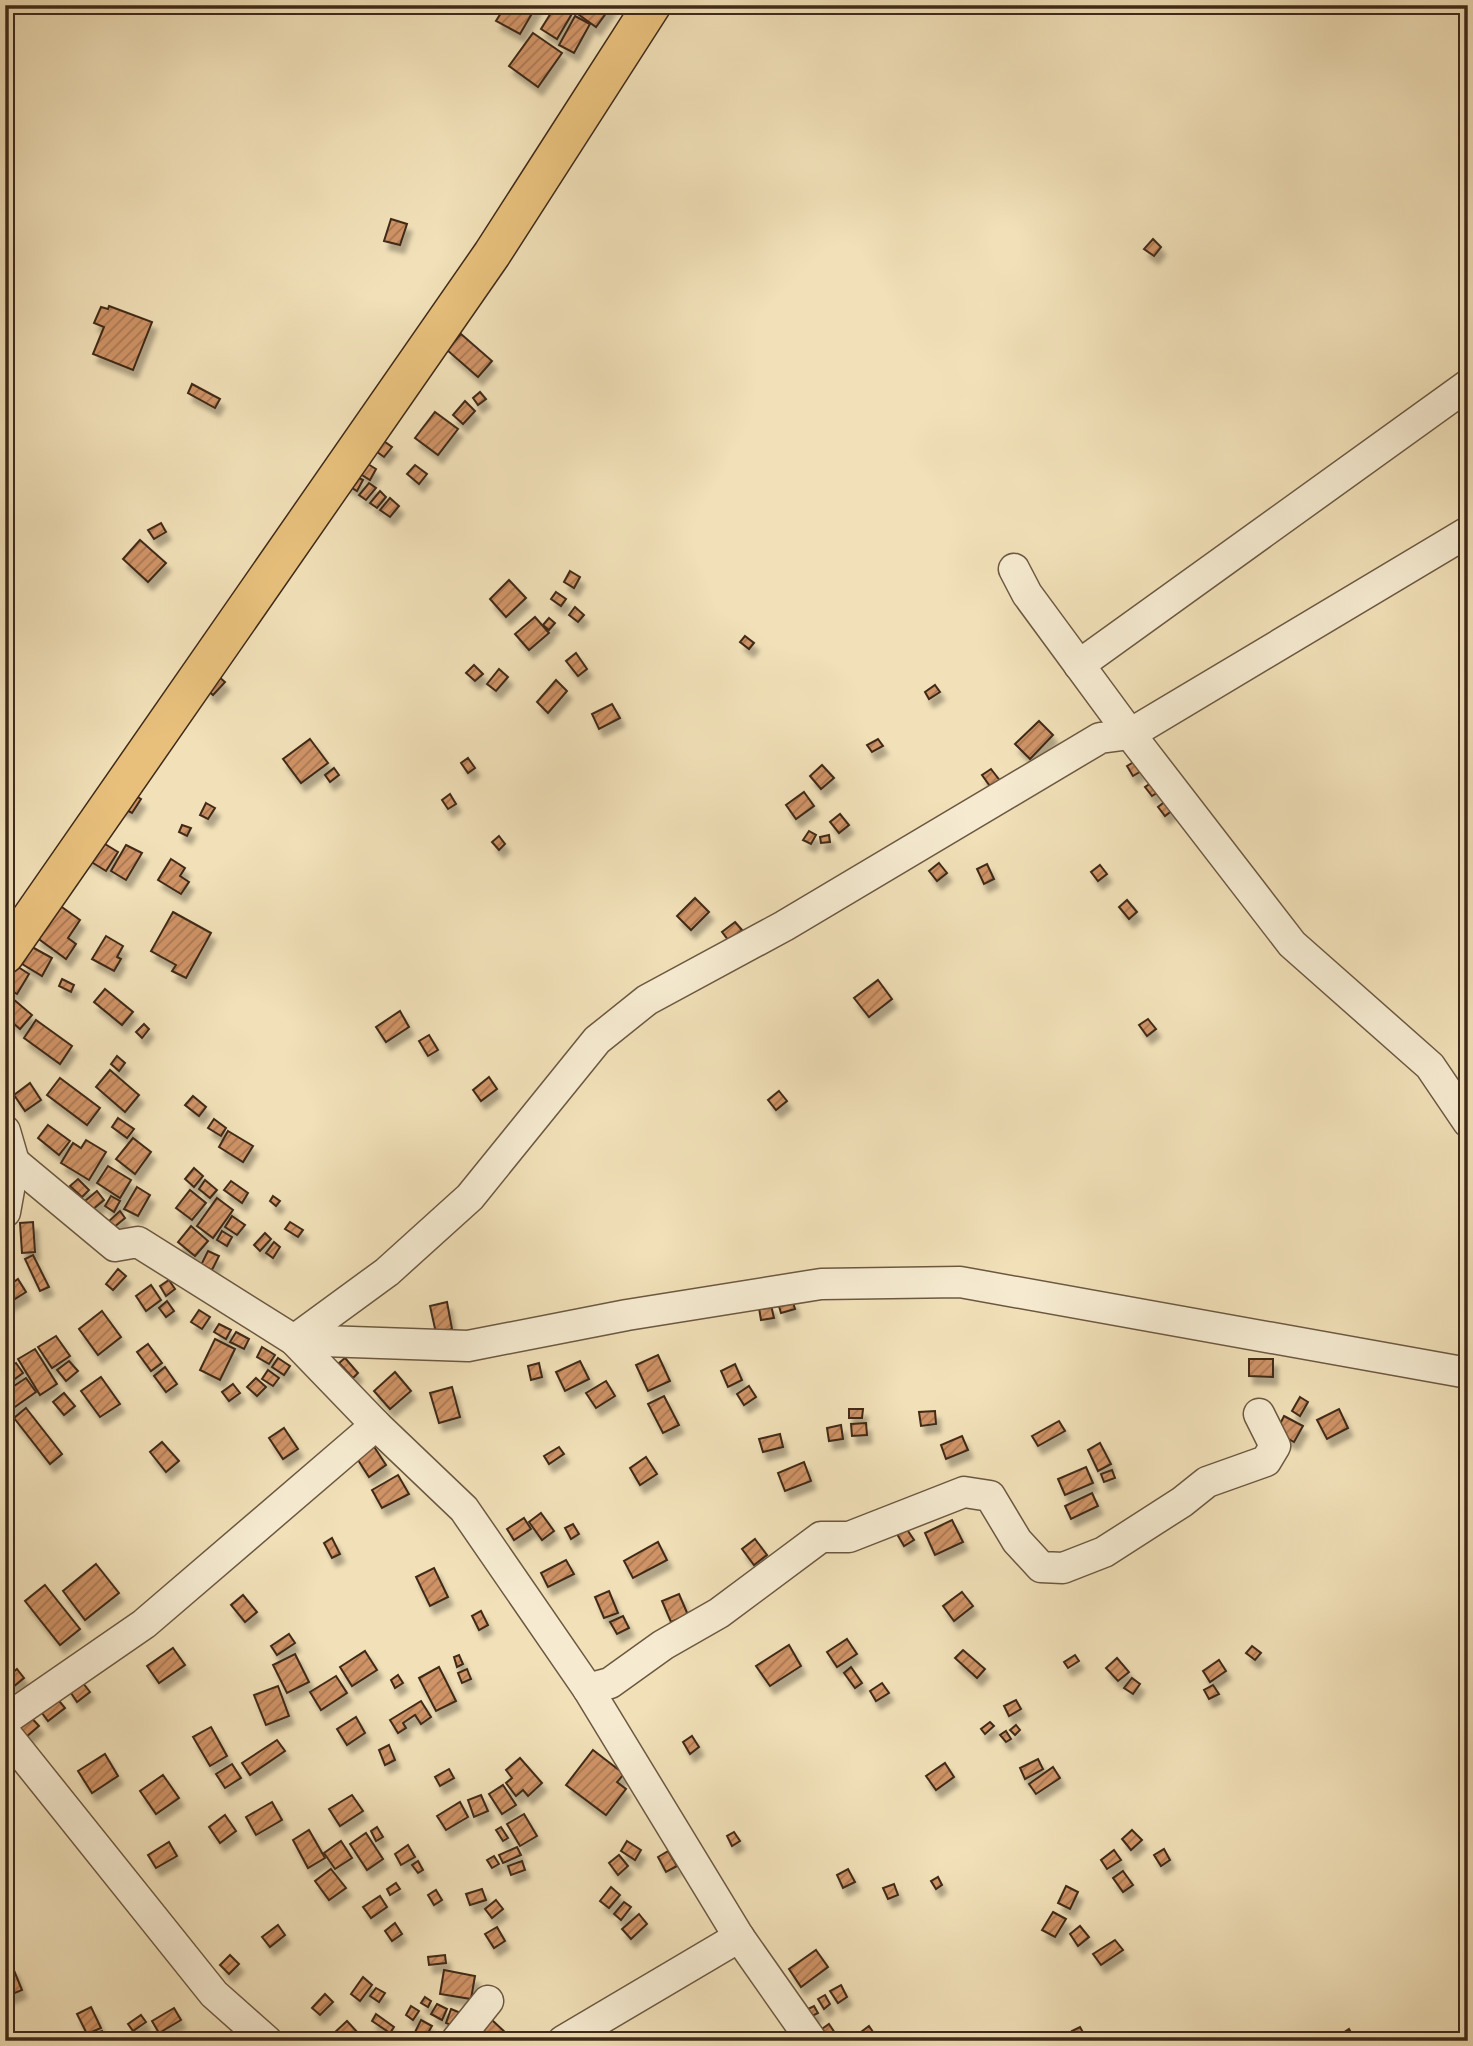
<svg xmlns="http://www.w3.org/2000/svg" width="1473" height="2046" viewBox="0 0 1473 2046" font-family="'Libre Caslon Text',serif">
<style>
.building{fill:url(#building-hatch);stroke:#3f2a19;stroke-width:2;filter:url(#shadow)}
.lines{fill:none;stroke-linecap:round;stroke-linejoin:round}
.minor-casing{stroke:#6c5841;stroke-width:33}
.major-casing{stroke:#3f2a19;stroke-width:40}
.minor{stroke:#f6ebd1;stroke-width:30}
.major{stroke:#e8c07c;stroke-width:37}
</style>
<defs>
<pattern id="building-hatch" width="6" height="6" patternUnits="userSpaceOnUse" patternTransform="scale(1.75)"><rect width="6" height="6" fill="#cf9366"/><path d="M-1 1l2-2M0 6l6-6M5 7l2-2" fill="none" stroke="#a97853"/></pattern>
<filter id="shadow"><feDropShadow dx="4.5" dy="8" stdDeviation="2" flood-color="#0004"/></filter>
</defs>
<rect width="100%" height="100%" fill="#f1e0b8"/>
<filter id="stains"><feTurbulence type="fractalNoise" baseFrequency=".00286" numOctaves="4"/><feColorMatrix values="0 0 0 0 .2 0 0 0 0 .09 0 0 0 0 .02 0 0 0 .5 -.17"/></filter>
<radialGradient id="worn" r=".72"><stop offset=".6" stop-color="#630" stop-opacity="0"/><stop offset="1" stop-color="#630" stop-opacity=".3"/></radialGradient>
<g class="building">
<path d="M506,5h31l-17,29 -24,-13z"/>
<path d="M556,5h6l11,7 -16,27 -16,-10z"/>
<path d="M580,5h32l-16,22 -21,-15z"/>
<path d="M575,16l15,8 -16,29 -15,-8z"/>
<path d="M533,33l29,20 -24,34 -29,-21z"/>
<path d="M391,219l16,5 -7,21 -16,-4z"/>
<path d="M1153,239l8,8 -7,9 -10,-7z"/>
<path d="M109,306l43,16 -19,48 -40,-16 11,-27 -10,-4 7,-16 7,2z"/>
<path d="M461,334l31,27 -14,16 -31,-27z"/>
<path d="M192,384l28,15 -5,9 -27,-15z"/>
<path d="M480,392l6,7 -8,6 -5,-7z"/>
<path d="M465,401l10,10 -12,13 -10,-9z"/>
<path d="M435,412l23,17 -20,26 -23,-17z"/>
<path d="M381,439l11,8 -8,10 -11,-8z"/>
<path d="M363,461l13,8 -6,11 -13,-8z"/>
<path d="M415,465l12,9 -8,10 -12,-10z"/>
<path d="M350,473l13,7 -6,11 -13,-8z"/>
<path d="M369,483l7,5 -10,12 -7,-5z"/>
<path d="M380,491l6,6 -9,11 -7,-5z"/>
<path d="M390,498l9,8 -9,11 -10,-7z"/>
<path d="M161,523l5,9 -12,7 -6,-9z"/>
<path d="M140,540l26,23 -18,19 -25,-23z"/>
<path d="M570,571l10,6 -6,11 -10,-6z"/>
<path d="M509,580l17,18 -20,19 -16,-18z"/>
<path d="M556,592l10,7 -5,7 -10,-7z"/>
<path d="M575,607l9,8 -6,7 -9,-7z"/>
<path d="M535,617l14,16 -20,17 -14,-16z"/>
<path d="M549,618l6,5 -6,7 -6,-5z"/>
<path d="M745,636l9,7 -5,6 -9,-7z"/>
<path d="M576,653l11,16 -9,7 -12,-15z"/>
<path d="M474,665l9,9 -8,7 -9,-8z"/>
<path d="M499,669l9,8 -12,14 -9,-7z"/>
<path d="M218,676l7,6 -12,13 -7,-6z"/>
<path d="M556,680l11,11 -19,22 -11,-11z"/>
<path d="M935,685l5,7 -11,7 -4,-7z"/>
<path d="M612,704l8,14 -21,11 -7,-15z"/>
<path d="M1039,721l14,14 -23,24 -15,-15z"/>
<path d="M310,739l18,24 -27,20 -18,-24z"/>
<path d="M878,739l5,7 -11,6 -5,-7z"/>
<path d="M468,758l7,10 -7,5 -7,-10z"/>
<path d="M1137,760l6,10 -10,6 -6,-10z"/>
<path d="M822,765l12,13 -13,11 -11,-13z"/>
<path d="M334,768l5,7 -9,7 -5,-7z"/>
<path d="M991,769l10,13 -9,7 -10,-14z"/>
<path d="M1154,781l6,10 -8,5 -7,-9z"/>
<path d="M126,790l15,9 -9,14 -15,-8z"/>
<path d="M804,792l10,14 -18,13 -10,-14z"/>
<path d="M450,794l6,10 -8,5 -6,-9z"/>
<path d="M1167,800l7,9 -9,7 -7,-9z"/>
<path d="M206,803l9,5 -7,11 -8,-4z"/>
<path d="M840,814l9,11 -10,8 -9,-11z"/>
<path d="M182,825l9,3 -4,8 -8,-4z"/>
<path d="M809,831l7,4 -5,9 -8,-4z"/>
<path d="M829,835l1,7 -9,1 -1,-6z"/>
<path d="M92,836l26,16 -12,19 -26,-16z"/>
<path d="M499,836l6,8 -6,6 -7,-8z"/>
<path d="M126,845l16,8 -16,27 -15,-9z"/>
<path d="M171,859l14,9 -5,8 9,6 -8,12 -23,-14z"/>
<path d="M939,863l8,10 -10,8 -8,-10z"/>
<path d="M987,864l7,15 -10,5 -7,-15z"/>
<path d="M1100,865l7,9 -9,7 -7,-9z"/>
<path d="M695,898l14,14 -18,18 -14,-14z"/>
<path d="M1127,900l10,12 -8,7 -10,-12z"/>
<path d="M59,905l21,15 -12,18 8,6 -10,15 -30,-22z"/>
<path d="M173,912l38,21 -25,45 -14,-7 4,-6 -25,-14z"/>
<path d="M735,922l7,8 -13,11 -7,-9z"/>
<path d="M106,936l17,10 -6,11 4,2 -7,12 -22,-12z"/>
<path d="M32,947l20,11 -10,18 -20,-12z"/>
<path d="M15,965l14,9 -12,20 -12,-7v-17z"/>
<path d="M62,979l12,6 -3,7 -12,-6z"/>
<path d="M878,980l14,19 -23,18 -15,-19z"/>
<path d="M105,989l28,23 -11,13 -28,-23z"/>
<path d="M5,992l27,23 -12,14 -15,-13z"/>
<path d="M400,1011l9,16 -23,15 -10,-15z"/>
<path d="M1148,1019l8,10 -9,7 -8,-11z"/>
<path d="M36,1020l36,26 -12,18 -36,-26z"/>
<path d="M144,1024l5,5 -7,9 -6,-6z"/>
<path d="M429,1035l9,15 -10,6 -9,-15z"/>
<path d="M117,1056l8,7 -6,8 -8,-7z"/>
<path d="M110,1070l29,25 -14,17 -29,-25z"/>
<path d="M489,1077l8,12 -16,12 -8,-11z"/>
<path d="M60,1078l40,30 -13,17 -40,-30z"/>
<path d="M30,1083l11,17 -16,11 -11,-16z"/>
<path d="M779,1091l8,10 -11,9 -8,-10z"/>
<path d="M193,1096l13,11 -7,9 -14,-11z"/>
<path d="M118,1118l16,11 -7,9 -15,-11z"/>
<path d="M214,1119l12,9 -5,8 -13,-8z"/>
<path d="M48,1125l22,16 -11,14 -21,-17z"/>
<path d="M228,1131l25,15 -10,16 -24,-15z"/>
<path d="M133,1138l18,14 -16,22 -19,-15z"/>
<path d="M86,1140l20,12 -17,28 -28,-17 12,-20 8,5z"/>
<path d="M108,1166l23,14 -11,18 -23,-15z"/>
<path d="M194,1168l9,8 -9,11 -9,-8z"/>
<path d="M78,1179l11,11 -7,7 -12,-11z"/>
<path d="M205,1180l12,10 -7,8 -11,-9z"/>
<path d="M231,1181l17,12 -6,10 -18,-13z"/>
<path d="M137,1187l13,8 -12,21 -14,-7z"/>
<path d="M190,1190l16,13 -14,17 -16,-12z"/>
<path d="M97,1191l7,9 -12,10 -7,-9z"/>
<path d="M111,1196l9,5 -6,11 -9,-6z"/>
<path d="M273,1196l7,5 -4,5 -6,-5z"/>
<path d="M217,1198l16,12 -20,28 -16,-12z"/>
<path d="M120,1211l5,7 -12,10 -5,-6z"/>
<path d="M232,1216l13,9 -8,10 -12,-8z"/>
<path d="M33,1222l2,30 -13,1 -2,-30z"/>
<path d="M290,1222l13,8 -5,7 -13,-8z"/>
<path d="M191,1226l17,15 -13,15 -17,-14z"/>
<path d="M222,1231l10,6 -5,9 -10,-6z"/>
<path d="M265,1233l6,6 -11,12 -6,-6z"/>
<path d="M274,1242l6,5 -7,11 -7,-5z"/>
<path d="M208,1251l11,5 -7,14 -11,-5z"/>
<path d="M33,1255l16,32 -9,4 -15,-32z"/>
<path d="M118,1269l8,7 -13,14 -7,-6z"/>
<path d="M18,1279l8,13 -19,12 -2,-16z"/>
<path d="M169,1280l6,9 -9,7 -6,-10z"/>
<path d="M151,1285l10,15 -15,11 -10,-15z"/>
<path d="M792,1299l3,10 -14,4 -3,-10z"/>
<path d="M167,1301l7,10 -8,6 -7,-9z"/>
<path d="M447,1302l5,27 -16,4 -6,-27z"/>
<path d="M771,1305l3,13 -13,2 -2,-12z"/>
<path d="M199,1310l11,7 -8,12 -11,-7z"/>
<path d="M102,1311l19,26 -23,18 -19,-26z"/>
<path d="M219,1324l12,6 -5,9 -12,-7z"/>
<path d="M236,1332l13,7 -5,10 -14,-7z"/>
<path d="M56,1336l14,20 -18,12 -14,-21z"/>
<path d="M215,1339l20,10 -15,31 -20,-10z"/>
<path d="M148,1344l14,19 -11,8 -14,-19z"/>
<path d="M262,1347l13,8 -6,9 -12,-7z"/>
<path d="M35,1349l22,35 -17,11 -22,-36z"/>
<path d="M658,1355l12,26 -22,10 -12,-26z"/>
<path d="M278,1358l12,8 -6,9 -12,-8z"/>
<path d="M345,1358l13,15 -5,5 -14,-15z"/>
<path d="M1249,1359h24v18l-24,-1z"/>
<path d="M69,1361l9,10 -12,10 -9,-11z"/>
<path d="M580,1361l9,18 -24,12 -9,-19z"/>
<path d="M16,1363l7,10 -18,13v-16z"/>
<path d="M539,1363l3,14 -11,3 -3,-14z"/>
<path d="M735,1364l7,16 -14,7 -7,-16z"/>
<path d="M165,1367l12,17 -11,8 -12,-16z"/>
<path d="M268,1370l11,8 -6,8 -11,-7z"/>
<path d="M395,1372l16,19 -21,18 -16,-18z"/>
<path d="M101,1377l19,27 -20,13 -19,-26z"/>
<path d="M26,1378l10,14 -24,17 -7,-9v-8z"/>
<path d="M256,1378l10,9 -9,9 -10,-9z"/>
<path d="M606,1381l9,15 -19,12 -10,-15z"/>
<path d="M233,1384l7,9 -11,8 -7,-9z"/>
<path d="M749,1386l7,11 -12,8 -7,-11z"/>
<path d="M452,1387l8,30 -21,6 -9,-30z"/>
<path d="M64,1393l11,13 -11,9 -11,-13z"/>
<path d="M664,1396l15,29 -16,8 -15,-29z"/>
<path d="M1300,1397l8,5 -8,14 -8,-5z"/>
<path d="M26,1408l36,46 -12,10 -36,-46z"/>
<path d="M849,1409h14l-1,9h-13z"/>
<path d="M1339,1409l9,19 -21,11 -10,-19z"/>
<path d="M935,1411l1,13 -15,2 -2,-14z"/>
<path d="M1284,1416l19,10 -9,16 -18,-10z"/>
<path d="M1059,1421l6,10 -27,15 -6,-10z"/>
<path d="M866,1423l1,12 -15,1 -1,-12z"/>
<path d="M841,1425l2,14 -14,2 -2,-13z"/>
<path d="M284,1428l14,21 -15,10 -14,-21z"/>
<path d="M780,1434l3,13 -20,5 -4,-13z"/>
<path d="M962,1436l6,14 -22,9 -5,-14z"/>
<path d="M162,1442l17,19 -13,11 -16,-20z"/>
<path d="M1100,1443l11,21 -13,7 -10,-21z"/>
<path d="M373,1445l13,20 -17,12 -13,-20z"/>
<path d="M559,1447l5,7 -15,10 -5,-8z"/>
<path d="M646,1457l11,17 -17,11 -10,-17z"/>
<path d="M804,1462l7,19 -26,10 -7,-18z"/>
<path d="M1086,1467l7,16 -28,12 -7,-16z"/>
<path d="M1112,1470l3,8 -11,4 -3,-8z"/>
<path d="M398,1475l11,19 -27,14 -10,-18z"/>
<path d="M1092,1493l6,13 -27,13 -6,-13z"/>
<path d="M541,1513l13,18 -12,9 -13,-18z"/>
<path d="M524,1518l7,11 -17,11 -7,-11z"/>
<path d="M952,1520l11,22 -28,13 -10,-22z"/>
<path d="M573,1524l6,10 -8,5 -6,-11z"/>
<path d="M906,1528l8,12 -10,6 -7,-12z"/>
<path d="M332,1538l8,16 -8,4 -8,-15z"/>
<path d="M755,1539l12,16 -13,10 -12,-16z"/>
<path d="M658,1542l9,18 -34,18 -9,-17z"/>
<path d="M566,1560l8,14 -26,13 -7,-14z"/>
<path d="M96,1564l23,29 -34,27 -22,-29z"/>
<path d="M434,1568l14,29 -18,9 -14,-29z"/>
<path d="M45,1585l35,44 -20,16 -35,-44z"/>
<path d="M609,1591l9,22 -14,5 -9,-21z"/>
<path d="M962,1592l11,14 -19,15 -11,-15z"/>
<path d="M679,1594l9,21 -17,7 -9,-21z"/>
<path d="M243,1595l14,17 -12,10 -14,-17z"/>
<path d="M481,1611l7,14 -9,5 -7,-14z"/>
<path d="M623,1616l6,12 -12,6 -7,-12z"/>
<path d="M289,1634l6,9 -18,12 -6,-9z"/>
<path d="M847,1639l10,15 -20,13 -10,-15z"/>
<path d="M789,1645l12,21 -31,20 -14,-20z"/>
<path d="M1252,1646l9,7 -6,7 -9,-7z"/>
<path d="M173,1648l12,17 -26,18 -12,-17z"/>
<path d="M963,1650l22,19 -8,9 -22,-20z"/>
<path d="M365,1651l12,19 -25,16 -12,-19z"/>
<path d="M295,1654l14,28 -22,11 -14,-28z"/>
<path d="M459,1655l4,9 -6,3 -3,-10z"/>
<path d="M1075,1655l4,6 -11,7 -4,-6z"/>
<path d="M1117,1658l12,14 -11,9 -12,-13z"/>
<path d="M1219,1660l7,11 -16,11 -7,-11z"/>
<path d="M439,1667l17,34 -20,10 -17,-33z"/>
<path d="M851,1667l11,16 -7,5 -11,-15z"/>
<path d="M17,1669l7,9 -11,9 -7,-9z"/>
<path d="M467,1669l4,10 -9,4 -4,-10z"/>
<path d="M398,1675l5,8 -8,5 -4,-8z"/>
<path d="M336,1676l11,17 -26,17 -11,-18z"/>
<path d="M79,1678l11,14 -13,10 -10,-15z"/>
<path d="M1132,1678l8,6 -7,10 -9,-6z"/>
<path d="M882,1683l7,10 -13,8 -6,-10z"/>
<path d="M1213,1685l6,9 -10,5 -5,-9z"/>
<path d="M278,1686l11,30 -23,9 -12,-30z"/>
<path d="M56,1697l9,11 -17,13 -9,-12z"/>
<path d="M1016,1700l5,9 -12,7 -5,-10z"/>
<path d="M421,1701l10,16 -10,7 -6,-9 -12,8 3,5 -8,5 -8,-13z"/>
<path d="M27,1713l12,13 -13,11 -11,-13z"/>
<path d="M356,1717l9,16 -18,12 -10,-16z"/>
<path d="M990,1722l4,4 -9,8 -4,-5z"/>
<path d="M1016,1725l4,5 -5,5 -5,-5z"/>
<path d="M211,1727l16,29 -17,10 -17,-29z"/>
<path d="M1006,1731l5,8 -5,3 -6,-7z"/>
<path d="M692,1736l7,11 -9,7 -7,-12z"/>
<path d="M277,1740l8,11 -35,24 -8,-12z"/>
<path d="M389,1745l6,15 -10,5 -6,-15z"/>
<path d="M593,1750l31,24 -7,8 9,7 -20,26 -40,-30z"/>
<path d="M105,1754l13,22 -26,17 -14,-22z"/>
<path d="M520,1758l22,25 -14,13 -5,-6 -7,6 -10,-13 6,-5 -6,-8z"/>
<path d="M1038,1759l5,10 -18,10 -5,-11z"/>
<path d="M945,1763l9,14 -18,13 -10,-14z"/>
<path d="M232,1764l9,14 -16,10 -9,-14z"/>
<path d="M1053,1767l7,11 -24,16 -7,-10z"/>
<path d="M449,1769l5,9 -14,8 -5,-9z"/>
<path d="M163,1775l16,23 -23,16 -16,-23z"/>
<path d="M503,1785l13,20 -14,9 -13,-20z"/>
<path d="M352,1795l11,16 -23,15 -11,-17z"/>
<path d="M481,1795l7,16 -14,6 -6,-17z"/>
<path d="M272,1802l10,18 -26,15 -10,-18z"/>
<path d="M460,1802l8,15 -22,13 -9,-14z"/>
<path d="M524,1814l13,22 -17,10 -13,-22z"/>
<path d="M225,1815l11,16 -16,12 -11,-16z"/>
<path d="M377,1827l6,10 -7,4 -5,-10z"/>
<path d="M501,1827l7,11 -5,3 -7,-11z"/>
<path d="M309,1830l16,28 -17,10 -15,-28z"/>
<path d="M1132,1830l10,10 -11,10 -9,-11z"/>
<path d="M734,1832l6,9 -8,5 -5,-10z"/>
<path d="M366,1833l17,26 -16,11 -17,-26z"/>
<path d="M341,1841l11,17 -17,11 -11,-16z"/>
<path d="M627,1841l14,9 -6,10 -14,-9z"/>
<path d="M169,1842l8,14 -21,12 -8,-13z"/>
<path d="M408,1845l7,12 -14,8 -6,-11z"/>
<path d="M517,1847l4,8 -18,8 -4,-8z"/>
<path d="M1164,1849l6,11 -9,6 -7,-11z"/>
<path d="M1114,1850l7,10 -14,9 -6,-9z"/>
<path d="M668,1851l9,15 -11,6 -8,-15z"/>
<path d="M619,1855l9,11 -10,9 -9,-12z"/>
<path d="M494,1856l5,8 -7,4 -5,-8z"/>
<path d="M418,1861l5,9 -5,3 -6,-8z"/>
<path d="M522,1861l3,9 -14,5 -3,-9z"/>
<path d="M331,1869l15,19 -17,12 -14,-19z"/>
<path d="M848,1869l7,13 -12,6 -6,-13z"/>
<path d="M1123,1871l10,14 -10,7 -10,-14z"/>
<path d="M938,1877l4,8 -6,4 -5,-8z"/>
<path d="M396,1883l4,6 -10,6 -3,-6z"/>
<path d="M894,1884l4,11 -10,4 -5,-11z"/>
<path d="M1066,1886l12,6 -8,17 -12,-6z"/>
<path d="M611,1887l9,8 -11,13 -9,-7z"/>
<path d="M482,1889l4,11 -16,5 -4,-11z"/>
<path d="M436,1890l6,10 -8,5 -6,-10z"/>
<path d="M380,1896l7,11 -16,11 -8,-11z"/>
<path d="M496,1900l7,9 -11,9 -7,-9z"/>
<path d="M624,1902l7,5 -10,13 -7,-6z"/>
<path d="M1053,1912l13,7 -11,18 -13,-7z"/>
<path d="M639,1914l8,10 -16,15 -9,-10z"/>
<path d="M395,1923l7,11 -10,7 -7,-10z"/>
<path d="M278,1925l7,10 -15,12 -8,-10z"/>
<path d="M1080,1926l9,11 -11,9 -8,-12z"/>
<path d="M497,1927l8,14 -11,7 -9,-14z"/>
<path d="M1115,1940l8,10 -22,15 -8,-11z"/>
<path d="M816,1950l12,17 -27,20 -12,-18z"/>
<path d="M230,1955l9,9 -10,10 -9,-9z"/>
<path d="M445,1955l1,8 -17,2 -1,-8z"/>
<path d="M13,1968l9,22 -17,7v-26z"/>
<path d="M444,1970l31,6 -4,23 -31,-5z"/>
<path d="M363,1977l9,8 -12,16 -9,-7z"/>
<path d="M841,1985l6,12 -9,6 -8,-12z"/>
<path d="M376,1988l9,5 -6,9 -9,-6z"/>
<path d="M325,1994l8,8 -13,13 -8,-7z"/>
<path d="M825,1995l5,9 -6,5 -6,-10z"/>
<path d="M425,1997l6,4 -3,6 -7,-4z"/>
<path d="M437,2004l10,5 -5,11 -11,-6z"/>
<path d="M411,2006l8,5 -6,9 -7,-5z"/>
<path d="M814,2006l4,7 -10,5 -4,-7z"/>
<path d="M91,2007l10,21 -14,6 -10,-20z"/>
<path d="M174,2008l7,12 -22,13 -7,-12z"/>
<path d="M451,2009l10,4 -5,14 -10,-4z"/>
<path d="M376,2014l18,13 -4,6 -18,-12z"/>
<path d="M141,2015l5,7 -13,9 -5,-7z"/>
<path d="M421,2020l11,6 -7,12 -10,-6z"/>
<path d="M492,2020l16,15 -6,6h-21l-4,-4z"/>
<path d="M347,2021l11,12 -8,8h-12l-6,-6z"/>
<path d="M829,2024l10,15 -3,2h-10l-7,-10z"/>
<path d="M869,2026l6,9 -9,6h-5l-4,-6z"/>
<path d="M1080,2027l6,11 -8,3 -6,-10z"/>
<path d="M1349,2029l6,10 -11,2 -4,-6z"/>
<path d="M102,2031l5,10h-17l-2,-4z"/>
<path d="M295,2033l11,7v1h-16z"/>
<path d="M1036,2033l5,8h-17z"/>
<path d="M329,2035l2,6h-18z"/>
</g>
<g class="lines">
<defs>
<g id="minor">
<path d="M1014,569l13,25 103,140 162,210 138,122 38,56"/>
<path d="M1079,665l389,-280"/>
<path d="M5,1131l9,31 -9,50"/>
<path d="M14,1162l101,84 23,-4 156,98 82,85 88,84 124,180 151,248 73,104"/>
<path d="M294,1340l93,-68 83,-75 127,-157 50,-40 137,-74 316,-188 30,-4 338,-202"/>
<path d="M294,1340l174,6 159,-31 194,-31 139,-2 508,91"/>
<path d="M588,1689l22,-6 53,-38 56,-32 102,-76h28l115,-45 26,4 27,45 24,26 22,1 41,-16 78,-50 25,-20 59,-21 9,-15 -16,-32"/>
<path d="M5,1720l139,-96 232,-199"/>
<path d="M5,1733l209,261 53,47"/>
<path d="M456,2041l32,-40"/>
<path d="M563,2041l176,-104"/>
</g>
<path id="major" d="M5,955l487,-701 160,-249"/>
</defs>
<use href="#minor" class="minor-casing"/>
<use href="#major" class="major-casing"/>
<use href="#minor" class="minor"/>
<use href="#major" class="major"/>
</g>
<rect width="1473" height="2046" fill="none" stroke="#f1e0b8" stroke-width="28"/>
<rect x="7" y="7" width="1459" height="2032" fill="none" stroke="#3f2a19" stroke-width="3.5"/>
<rect x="14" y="14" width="1445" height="2018" fill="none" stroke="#3f2a19" stroke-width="2"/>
<rect width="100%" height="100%" filter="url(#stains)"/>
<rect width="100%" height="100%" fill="url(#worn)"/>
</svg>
